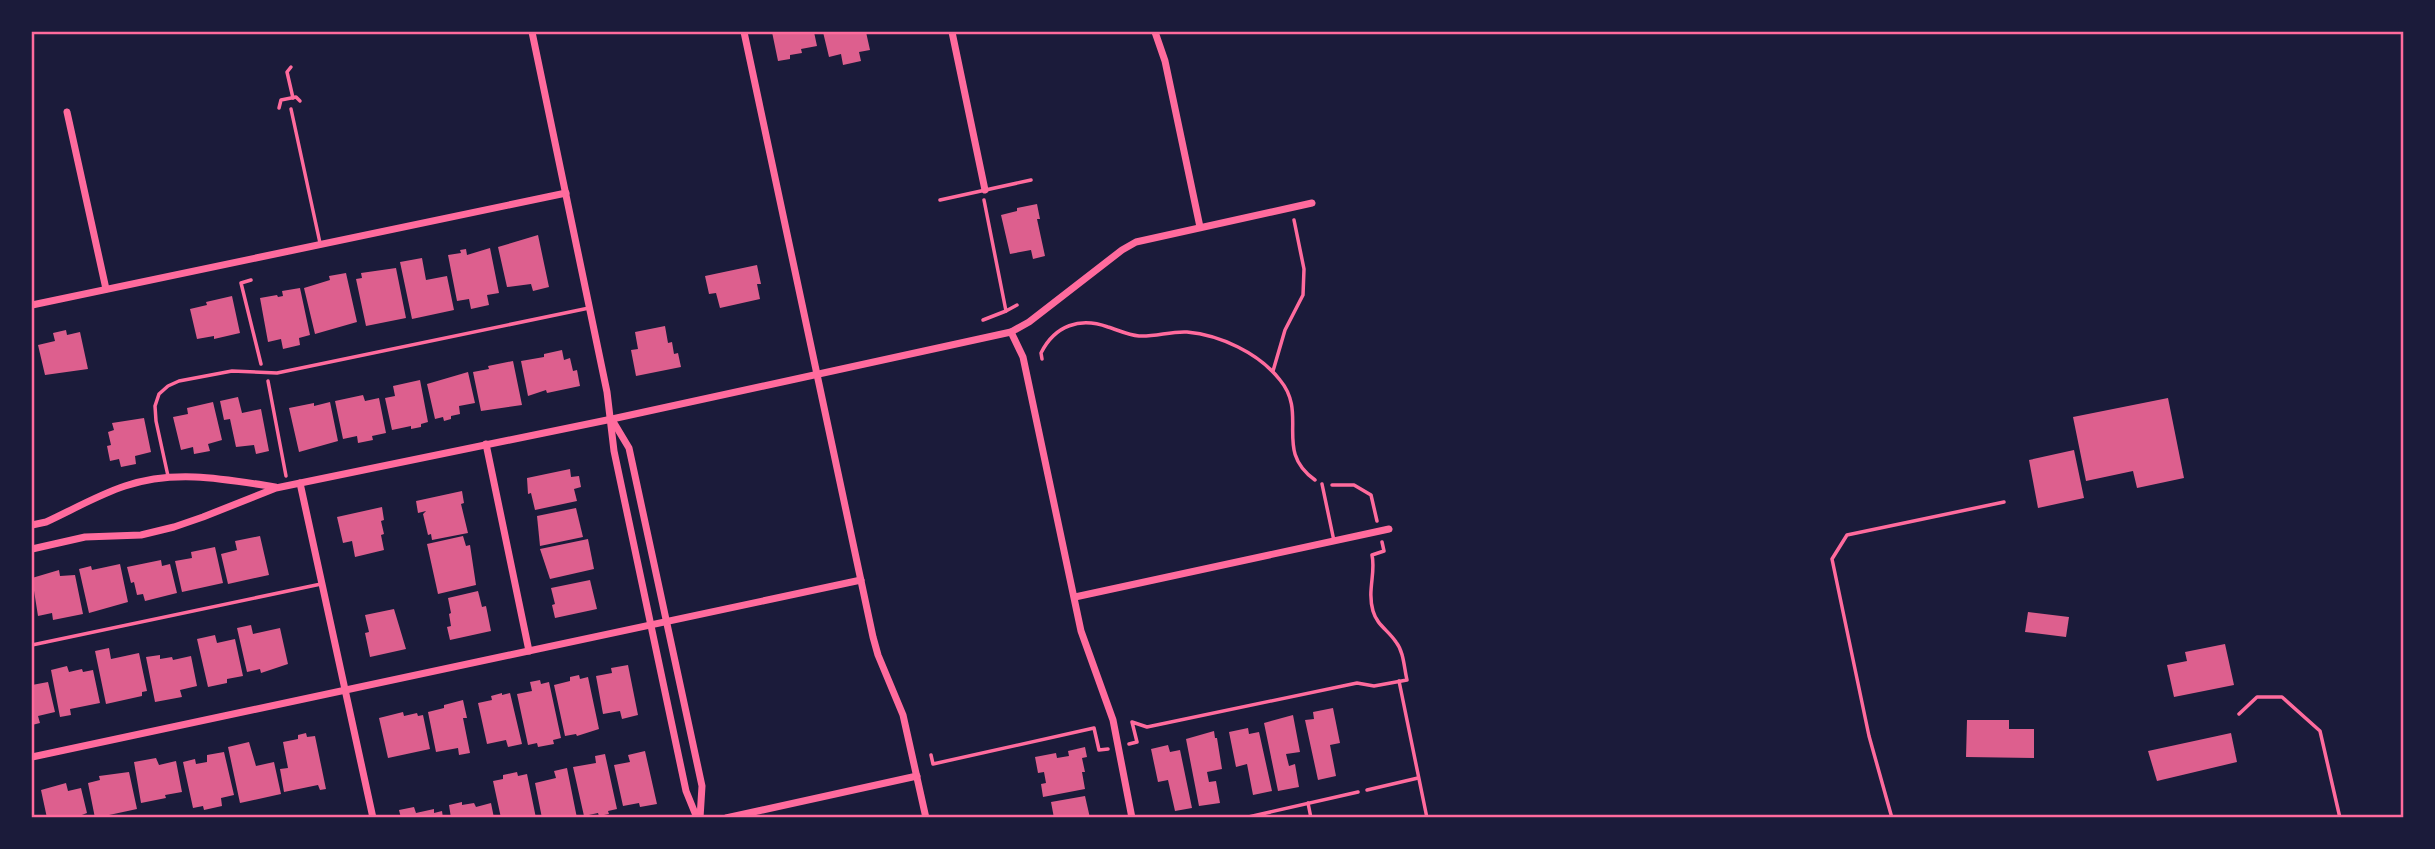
<svg xmlns="http://www.w3.org/2000/svg" width="2435" height="849" viewBox="0 0 2435 849" font-family="Cabin,sans-serif">
<style>
.building{fill:#dd5f8e}
.lines{fill:none;stroke-linecap:round;stroke-linejoin:round}
.path{stroke:#ff6b9d;stroke-width:3.5}
.service{stroke:#ff6b9d;stroke-width:3.5}
.minor{stroke:#ff6b9d;stroke-width:7}
.neatline{fill:none;stroke:#ff6b9d;stroke-width:2.5}
</style>
<rect width="100%" height="100%" fill="#1b1b3a"/>
<g class="building">
<path d="M772,32h42l3,14 -16,3 1,4 -12,2v4l-12,2z"/>
<path d="M823,32h43l4,18 -11,2 2,9 -18,4 -2,-11 -12,3z"/>
<path d="M1037,204l3,15h-3l8,37 -12,3 -2,-9 -21,4 -9,-39 16,-4v-3z"/>
<path d="M538,235l11,52 -16,4 -2,-7 -24,3 -9,-40z"/>
<path d="M490,248l9,45 -12,2 2,10 -18,4 -2,-10 -12,2 -9,-46 13,-2 -1,-3 6,-1 1,6z"/>
<path d="M422,258l4,22 21,-4 7,34 -42,9 -12,-57z"/>
<path d="M757,265l4,19h-4l3,15 -40,9 -4,-15 -7,1 -4,-18z"/>
<path d="M396,268l10,50 -40,8 -10,-47 6,-1 -1,-5z"/>
<path d="M346,273l11,49 -42,12 -11,-46 26,-8 -1,-4z"/>
<path d="M300,288l10,47 -11,3 1,7 -17,4 -2,-10 -13,3 -8,-44 17,-3 1,2 5,-1 -1,-5z"/>
<path d="M232,296l8,37 -26,6v-3l-17,3 -7,-30 17,-4 -1,-3z"/>
<path d="M665,326l3,17 4,-1 2,12 4,-1 3,14 -45,9 -5,-26 7,-1 -3,-17z"/>
<path d="M66,330l1,5 13,-3 8,37 -43,6 -7,-30 17,-4 -2,-8z"/>
<path d="M562,350l2,10 6,-2 3,13 4,-1 3,16 -33,7 -1,-3 -18,6 -7,-35 23,-4v-3z"/>
<path d="M513,361l9,44 -41,6 -8,-39 16,-3 -1,-3z"/>
<path d="M468,372l7,31 -16,3 1,8 -9,2v3l-7,2 -1,-4 -8,2 -8,-35z"/>
<path d="M420,380l8,42 -7,2v3l-10,2v-3l-19,4 -7,-32 10,-2 -2,-10z"/>
<path d="M363,395l2,6 14,-3 7,35 -14,3 1,4 -15,3 -1,-7 -14,3 -8,-38z"/>
<path d="M238,397l4,16 19,-4 8,42 -13,3 -2,-9 -18,2 -6,-28 -6,1 -4,-19z"/>
<path d="M2168,398l16,80 -47,10 -4,-17 -47,10 -13,-64z"/>
<path d="M213,402l9,38 -14,4 2,7 -16,3 -1,-7 -12,3 -8,-33 15,-3 -1,-6z"/>
<path d="M330,402l8,39 -39,11 -10,-44 25,-5v3z"/>
<path d="M144,418l7,34 -16,4 1,8 -15,3 -2,-8 -9,2 -3,-15 4,-1 -3,-13 6,-2 -2,-7z"/>
<path d="M2074,450l10,48 -46,10 -9,-48z"/>
<path d="M570,469l1,8 8,-1 2,11 -7,2 3,12 -42,9 -4,-17 -3,1 -1,-16z"/>
<path d="M462,491l2,12 -3,1 7,29 -36,7 -1,-6 -3,1 -5,-21 3,-3 -8,2 -2,-12z"/>
<path d="M382,507l2,13 -3,1 3,13 -3,1 3,15 -29,7 -3,-16 -9,2 -6,-26z"/>
<path d="M576,508l7,29 -43,9 -3,-30z"/>
<path d="M260,536l9,39 -41,9 -7,-30 16,-4 -2,-9z"/>
<path d="M463,536l3,10 4,-1 6,40 -38,9 -11,-50z"/>
<path d="M588,539l6,30 -44,10 -10,-30z"/>
<path d="M215,547l8,36 -41,9 -7,-31 17,-3 -1,-6z"/>
<path d="M161,560l1,6 8,-2 7,29 -32,8 -2,-7 -6,1 -3,-13 -3,1 -4,-16z"/>
<path d="M120,564l8,38 -39,11 -10,-44 12,-3 1,4z"/>
<path d="M59,570l1,6 15,-1 8,39 -30,6 -1,-7 -14,3 -6,-38z"/>
<path d="M590,580l7,29 -42,9 -3,-13 3,-1 -4,-16z"/>
<path d="M478,591l4,16 4,-1 5,25 -41,9 -3,-13 4,-1 -2,-12 2,-1 -3,-15z"/>
<path d="M394,609l12,40 -36,8 -5,-24 4,-1 -4,-17z"/>
<path d="M2028,612l41,5 -3,20 -41,-5z"/>
<path d="M251,625l2,9 27,-6 8,36 -27,9 -1,-4 -13,3 -10,-44z"/>
<path d="M215,635l2,8 18,-4 8,37 -16,3v4l-19,4 -11,-48z"/>
<path d="M2225,644l9,41 -60,12 -7,-32 20,-4 -2,-9z"/>
<path d="M109,648l2,11 28,-6 8,38 -5,1v4l-36,8 -11,-53z"/>
<path d="M160,655v4l12,-2 1,3 18,-4 6,30 -17,4 2,7 -27,5 -9,-45z"/>
<path d="M628,665l10,50 -16,4 -2,-8 -17,3 -7,-38 16,-3 -1,-5z"/>
<path d="M67,666l2,6 13,-3 1,3 10,-2 7,33 -30,6 1,6 -11,2 -9,-47z"/>
<path d="M579,675l1,4 8,-2 11,52 -22,7 -1,-2 -11,2 -11,-51 16,-4v-4z"/>
<path d="M540,680l1,4 8,-2 12,56 -8,2 1,4 -16,3 -1,-4 -9,2 -11,-51 15,-3 -2,-9z"/>
<path d="M48,682l7,30 -17,4 2,7 -8,2v-40z"/>
<path d="M502,693v2l8,-2 12,51 -14,3 -2,-7 -19,4 -9,-41 14,-3 -1,-4z"/>
<path d="M463,700l4,18h-4l7,35 -11,2 -1,-7 -22,4 -8,-40 16,-4v-3z"/>
<path d="M1333,708l7,35 -10,2 6,31 -18,4 -13,-60 9,-1 -1,-7z"/>
<path d="M403,712l1,4 13,-3 1,3 5,-1 7,34 -42,9 -9,-40z"/>
<path d="M1293,715l7,37 -14,2 3,12 6,-2 4,23 -21,4 -14,-68z"/>
<path d="M1967,720h42v9h25v29l-68,-1z"/>
<path d="M1248,728l1,6 10,-2 13,59 -19,4 -6,-31 -11,3 -7,-35z"/>
<path d="M1214,731l1,7h2l5,31 -15,3 2,10 7,-1 4,22 -21,3 -13,-67z"/>
<path d="M306,733l1,4 8,-1 11,53 -6,1 -2,-5 -34,7 -4,-23 8,-1 -5,-26 15,-3v-4z"/>
<path d="M2231,733l6,29 -80,19 -9,-30z"/>
<path d="M249,742l7,24 18,-4 7,32 -41,9 -12,-56z"/>
<path d="M1168,745l2,7 10,-2 12,58 -17,3 -7,-31 -10,2 -7,-33z"/>
<path d="M1085,747l2,10 -5,1 3,14h-3l3,17 -42,8 -2,-13 5,-1 -2,-11 -6,1 -3,-16 21,-4 1,5 12,-2 -1,-5z"/>
<path d="M645,751l12,53 -17,3 -1,-4 -16,3 -9,-41 16,-3 -2,-7z"/>
<path d="M224,752l10,43 -13,3 1,8 -18,4 -1,-4 -10,2 -10,-46 12,-3 1,5 11,-2v-7z"/>
<path d="M605,754l12,55 -9,2 1,3 -10,2 -1,-3 -14,3 -11,-49 23,-4 -1,-7z"/>
<path d="M156,758l3,7 17,-4 6,31 -17,3 1,3 -25,5 -7,-41z"/>
<path d="M567,768l10,50h-35l-7,-35 21,-5 -2,-7z"/>
<path d="M129,772l8,37 -28,6v3h-14l-7,-35 12,-3 -1,-4z"/>
<path d="M517,772l1,4 9,-2 9,44h-35l-8,-37 10,-2v-4z"/>
<path d="M66,783l2,8 13,-3 6,25 -13,5h-27l-6,-28z"/>
<path d="M1085,796l5,22h-36l-3,-16z"/>
<path d="M462,802v3l12,-2 2,4 15,-4 3,15h-43l-2,-13z"/>
<path d="M414,807l2,6 18,-4v4l8,-2 1,7h-42l-2,-8z"/>
</g>
<g class="lines">
<g class="path">
<path d="M291,67l-4,5 6,26"/>
<path d="M279,108l2,-8 15,-3 4,4"/>
<path d="M984,200l22,111 11,-6"/>
<path d="M251,280l-10,3 20,81"/>
<path d="M983,320l23,-9"/>
<path d="M1042,359l-1,-6c14,-28 39,-36 67,-26 10,3 20,8 31,9 16,1 32,-5 48,-4 33,3 72,21 93,48 29,35 -7,70 35,100"/>
<path d="M1273,371l12,-41 18,-35 1,-26 -10,-49"/>
<path d="M268,381l18,95"/>
<path d="M1332,485h22l17,10 6,26"/>
<path d="M1399,681l28,137"/>
<path d="M1129,744l8,-2 -5,-20 15,5 210,-44 17,3 33,-6c-3,-12 -3,-28 -11,-38 -8,-12 -19,-17 -23,-31 -6,-21 3,-38 -1,-56l12,-4 -2,-9"/>
<path d="M931,755l2,9 161,-36 5,22 9,-1"/>
<path d="M1367,790l51,-12"/>
</g>
<g class="service">
<path d="M291,109l29,134"/>
<path d="M940,200l91,-20"/>
<path d="M168,476l-12,-55 -1,-15 4,-12 9,-8 11,-5 53,-10 45,2 312,-65"/>
<path d="M1322,484l12,57"/>
<path d="M32,645l289,-61"/>
<path d="M2239,714l18,-17h25l38,34 20,87"/>
<path d="M1308,803l3,15"/>
<path d="M1244,818l114,-26"/>
<path d="M1892,818l-23,-82 -37,-177 15,-24 157,-33"/>
</g>
<g class="minor">
<path d="M532,32l75,360 7,59 72,340 11,27"/>
<path d="M744,32l129,605 5,18 25,60 23,103"/>
<path d="M952,32l33,158"/>
<path d="M1155,32l10,29 35,166"/>
<path d="M67,112l39,177"/>
<path d="M32,305l534,-112"/>
<path d="M1011,332l12,25 58,274 32,89 19,98"/>
<path d="M614,423l15,25 73,338 -2,32"/>
<path d="M486,444l43,207"/>
<path d="M300,483l73,335"/>
<path d="M32,525l14,-3c26,-12 52,-27 79,-36 50,-17 100,-7 150,1"/>
<path d="M32,549l53,-12 56,-2 33,-8 29,-10 73,-29 336,-69 399,-87 18,-10 93,-72 14,-8 176,-39"/>
<path d="M1075,597l314,-68"/>
<path d="M32,757l829,-177"/>
<path d="M726,818l191,-42"/>
</g>
</g>
<rect width="2435" height="849" fill="none" stroke="#1b1b3a" stroke-width="66"/>
<rect x="33" y="33" width="2369" height="783" class="neatline"/>
</svg>
